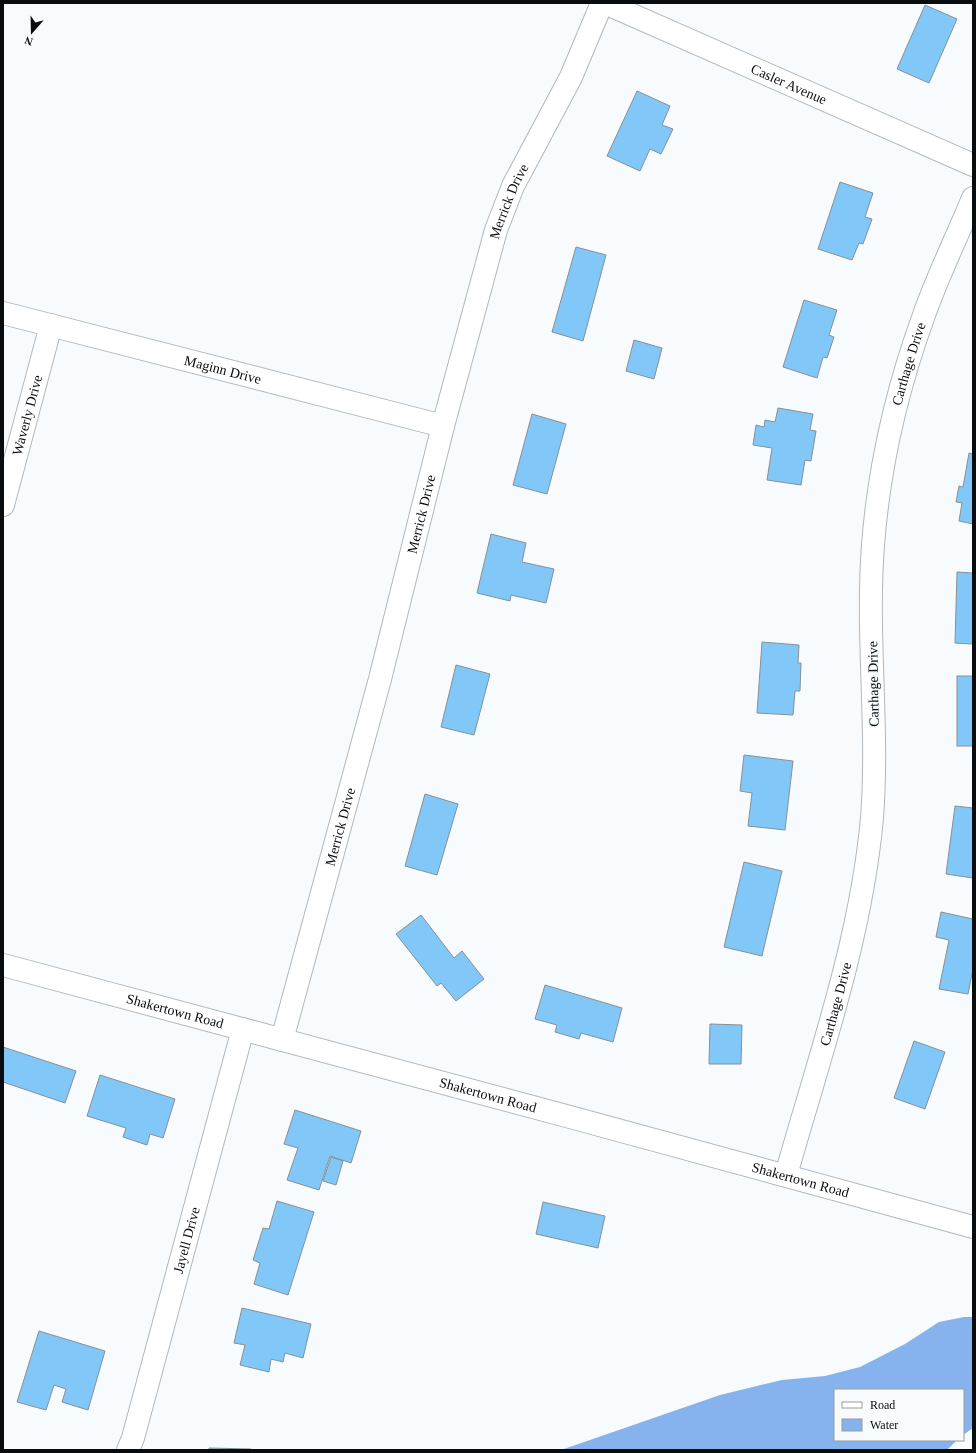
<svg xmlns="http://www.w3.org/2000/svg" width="976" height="1453" viewBox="0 0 976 1453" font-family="'Times New Roman',serif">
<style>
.water{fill:#86b2ee}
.building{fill:#81c7f8;stroke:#879096}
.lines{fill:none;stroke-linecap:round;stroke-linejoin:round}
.minor-casing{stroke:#afb8bf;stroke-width:24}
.minor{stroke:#fff;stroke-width:22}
.labels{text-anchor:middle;stroke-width:3.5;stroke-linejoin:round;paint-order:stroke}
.street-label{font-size:14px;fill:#090c0f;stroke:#f7fbfd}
</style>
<rect width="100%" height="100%" fill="#f7fbfd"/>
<path class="water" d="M964,1317h9v111l-10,7v-45h-128v50h122l-10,10h-386l159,-55 62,-15 43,-4 35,-9 45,-23 34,-22z"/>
<g class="building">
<path d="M925,5l32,14 -28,64 -32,-14z"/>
<path d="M637,91l33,15 -8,19 11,4 -12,25 -11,-5 -10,22 -33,-15z"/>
<path d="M840,182l33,11 -8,24 7,2 -9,25 -4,-1 -7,17 -34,-11z"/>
<path d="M576,247l30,8 -23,86 -31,-9z"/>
<path d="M804,300l33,10 -8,25 5,2 -7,21 -4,-1 -6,21 -34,-11z"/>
<path d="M634,340l28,8 -8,31 -28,-8z"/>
<path d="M778,408l35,6 -3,16 6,1 -5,30 -6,-1 -4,25 -34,-5 5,-32 -19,-3 3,-20 8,2 1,-7 10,2z"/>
<path d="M532,414l34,10 -19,70 -34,-9z"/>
<path d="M969,453l4,1v70l-14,-3 3,-18 -6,-1 3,-16 4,1z"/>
<path d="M491,534l35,9 -4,19 32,7 -8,34 -35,-8 -1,6 -33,-8z"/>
<path d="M957,572l16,1v71l-18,-1z"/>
<path d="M762,642l37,3 -1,18h3l-1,28h-5l-2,24 -36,-2z"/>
<path d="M456,665l34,9 -16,61 -33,-8z"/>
<rect x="957" y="676" width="16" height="70"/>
<path d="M744,755l49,6 -8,69 -37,-4 4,-33 -12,-2z"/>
<path d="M425,794l33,10 -21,71 -32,-9z"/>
<path d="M955,806l18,2v70l-27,-4z"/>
<path d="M744,862l38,9 -20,85 -38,-9z"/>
<path d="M941,912l32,7v50l-5,25 -29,-5 10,-49 -13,-3z"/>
<path d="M421,915l33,43 8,-7 22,28 -28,22 -15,-18 -4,3 -41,-52z"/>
<path d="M545,985l77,23 -9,34 -32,-9 -2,6 -24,-7 2,-7 -22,-6z"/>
<path d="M710,1024l32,1 -1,39h-32z"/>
<path d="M914,1041l31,11 -20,57 -31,-11z"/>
<path d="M3,1047l73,24 -11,32 -62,-21z"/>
<path d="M100,1075l75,24 -12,39 -13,-4 -3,11 -24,-8 3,-9 -39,-12z"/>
<path d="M295,1110l66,21 -10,32 -21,-7 -11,34 -32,-10 11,-32 -14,-4z"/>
<path d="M331,1157l12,4 -7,24 -13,-4z"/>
<path d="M277,1201l37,11 -26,83 -34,-11 6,-21 -7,-3 10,-32 6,1z"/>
<path d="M543,1202l62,14 -7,32 -62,-14z"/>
<path d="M242,1308l69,16 -8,34 -18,-5 -2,9 -12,-3 -2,13 -29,-7 5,-20 -11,-2z"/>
<path d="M39,1331l66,20 -17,59 -26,-8 4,-13 -12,-4 -8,25 -29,-8z"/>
<path d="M209,1448l42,1v1h-42z"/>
</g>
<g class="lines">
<defs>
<g id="minor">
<path id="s1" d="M605,3l368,162"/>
<path id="s2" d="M3,313l440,113"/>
<path id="s3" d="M3,505l48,-180"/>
<path id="s4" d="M3,965c324,86 647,173 970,262"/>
<path id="s5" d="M282,1040l98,-361 63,-253 53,-196 17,-44 58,-109 31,-74"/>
<path id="s6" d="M786,1175c33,-117 75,-235 86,-357 7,-91 -6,-182 1,-273 6,-78 24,-156 51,-230 14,-40 33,-78 49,-117"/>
<path id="s7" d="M128,1450l5,-12 110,-409"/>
</g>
</defs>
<use href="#minor" class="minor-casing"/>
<use href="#minor" class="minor"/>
</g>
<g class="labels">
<g class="street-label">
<text dy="5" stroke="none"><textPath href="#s1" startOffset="201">Casler Avenue</textPath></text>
<text dy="5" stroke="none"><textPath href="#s5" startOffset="869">Merrick Drive</textPath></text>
<text dy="5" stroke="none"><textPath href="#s6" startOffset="826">Carthage Drive</textPath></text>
<text dy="5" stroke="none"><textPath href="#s2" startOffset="227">Maginn Drive</textPath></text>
<text dy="5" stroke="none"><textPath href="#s3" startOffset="93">Waverly Drive</textPath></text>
<text dy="5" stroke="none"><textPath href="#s5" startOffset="544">Merrick Drive</textPath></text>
<text transform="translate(873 684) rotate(-91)" y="5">Carthage Drive</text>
<text dy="5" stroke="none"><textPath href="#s5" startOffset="221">Merrick Drive</textPath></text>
<text dy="5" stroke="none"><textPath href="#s6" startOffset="178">Carthage Drive</textPath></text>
<text dy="5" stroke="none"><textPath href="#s4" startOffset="178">Shakertown Road</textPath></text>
<text dy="5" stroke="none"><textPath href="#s4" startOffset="502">Shakertown Road</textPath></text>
<text dy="5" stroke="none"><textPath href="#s4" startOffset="826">Shakertown Road</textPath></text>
<text dy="5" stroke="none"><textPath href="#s7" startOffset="218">Jayell Drive</textPath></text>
</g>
</g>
<rect width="976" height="1453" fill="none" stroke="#090c0f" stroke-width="8"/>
<rect x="834" y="1389" width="130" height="52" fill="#f7fbfd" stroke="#989b9e"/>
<rect x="842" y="1402" width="20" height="6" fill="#ffffff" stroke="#989b9e"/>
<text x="870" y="1409" font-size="12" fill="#090c0f">Road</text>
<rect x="842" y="1419" width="20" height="12" fill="#86b2ee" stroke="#989b9e"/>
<text x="870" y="1429" font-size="12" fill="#090c0f">Water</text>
<g transform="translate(32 32) rotate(200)" stroke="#f7fbfd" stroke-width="3" paint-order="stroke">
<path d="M0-3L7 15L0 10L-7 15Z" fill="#090c0f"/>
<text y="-6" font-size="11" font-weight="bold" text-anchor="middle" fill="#090c0f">N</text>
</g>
</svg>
